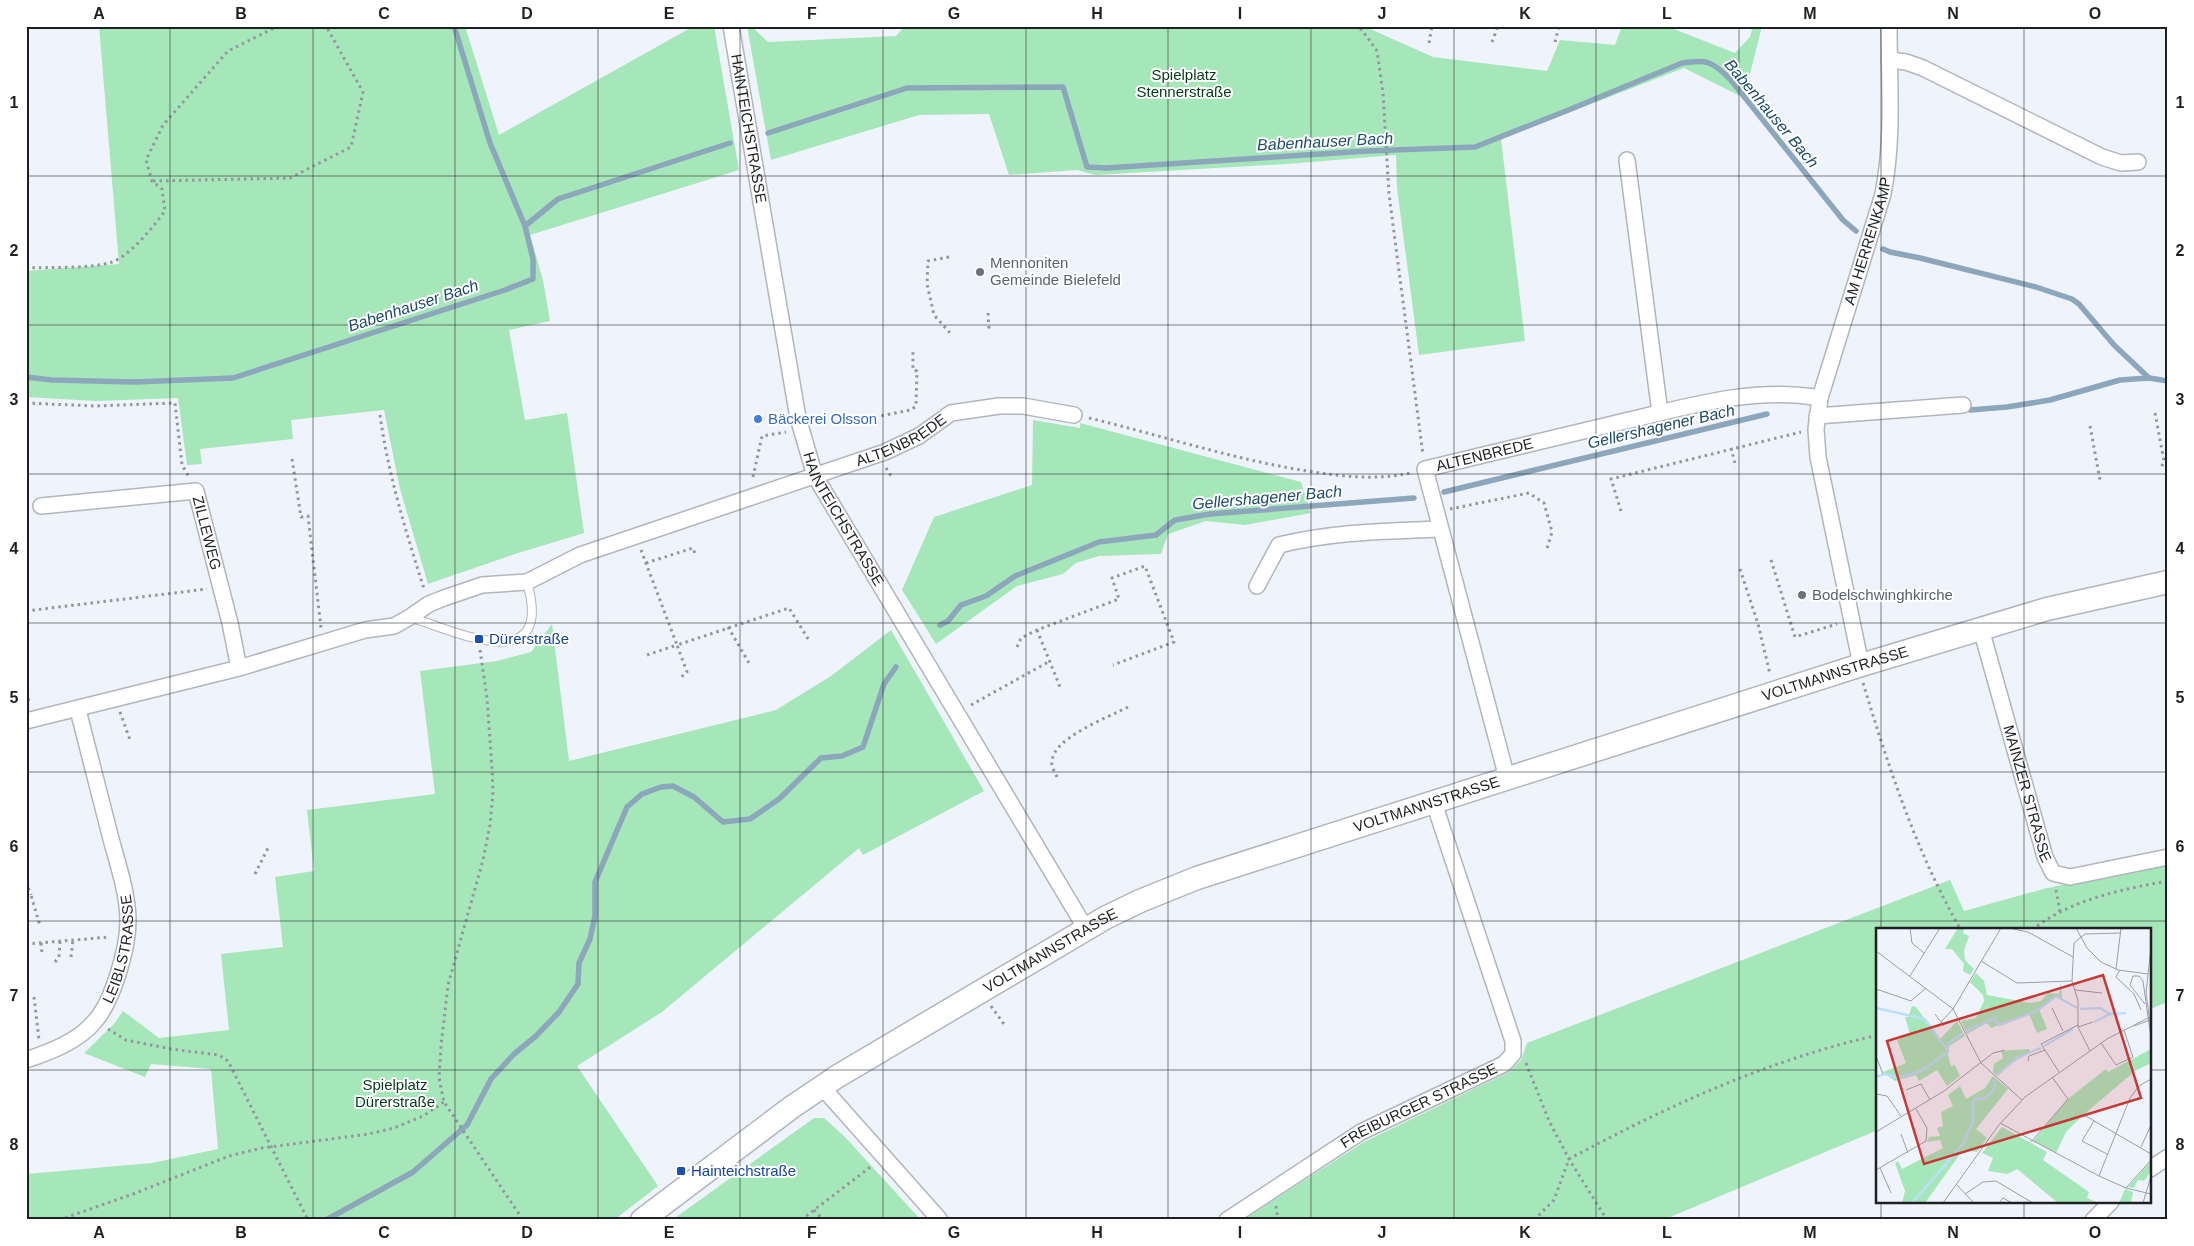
<svg xmlns="http://www.w3.org/2000/svg" width="2194" height="1246" viewBox="0 0 2194 1246" font-family="Arial,sans-serif">
<style>
.green{fill:#a6e7ba}
.lines{fill:none;stroke-linecap:round;stroke-linejoin:round}
.stream{stroke:#8ca6bb;stroke-width:5.5}
.lane-casing{stroke:#b1b5bd;stroke-width:10}
.street-casing{stroke:#b1b5bd;stroke-width:18}
.secondary-casing{stroke:#b1b5bd;stroke-width:25}
.path{stroke:#93969c;stroke-width:3;stroke-dasharray:2.5 4;stroke-linecap:butt}
.lane{stroke:#fff;stroke-width:8}
.street{stroke:#fff;stroke-width:15}
.secondary{stroke:#fff;stroke-width:22}
.grid{fill:none;stroke:#1e2023;stroke-width:1;stroke-opacity:0.55}
.worship-dot{fill:#6b7280;stroke:#fff;stroke-width:2}
.shop-dot{fill:#3f7fe0;stroke:#fff;stroke-width:2}
.transit-dot{fill:#1a4fb4;stroke:#fff;stroke-width:2}
.labels{text-anchor:middle;stroke-width:4;stroke-linejoin:round;paint-order:stroke}
.park-label{font-size:15px;fill:#02381c;stroke:#fff}
.street-label{font-size:15px;fill:#1e2023;stroke:#fff}
.worship-label{font-size:15px;fill:#5b616d;stroke:#fff;text-anchor:start}
.shop-label{font-size:15px;fill:#366cbe;stroke:#fff;text-anchor:start}
.transit-label{font-size:15px;fill:#164399;stroke:#fff;text-anchor:start}
.water-label{font-size:16px;font-style:italic;fill:#1c4a6a;stroke:#fff}
.inset-river{fill:none;stroke:#bbdffc;stroke-width:2.5}
.inset-road{fill:none;stroke:#9b9fa5;stroke-width:1}
.view{fill:#c63833;fill-opacity:0.15;stroke:#c63833;stroke-width:2.5}
.inset-edge{fill:none;stroke:#1e2023;stroke-width:2.5}
.neatline{fill:none;stroke:#1e2023;stroke-width:2}
.grid-label{font-size:16px;text-anchor:middle;font-weight:bold;fill:#1e2023}
</style>
<rect width="100%" height="100%" fill="#eff3fb"/>
<g class="green">
<path d="M99,26h366l34,109 195,-109h20l25,144 -209,65 13,45 7,41 -41,9 16,90 42,-7 17,120 -72,22 -84,29 -28,-95 -16,-79 -93,10 2,19 -93,10 2,15 -15,1 -9,-67 -82,3 -70,-4v-126l93,-7z"/>
<path d="M747,26h4l17,16 128,-6 9,-10h463v2l65,29 114,14 13,-31 55,5 7,-19h44l69,27 15,-16 3,-11h9l-18,72 -60,-30 -183,71 24,202 -106,14 -22,-167 -1,-33 -109,9 -192,11 -18,-5 -68,5 -20,-61 -70,1 -148,45z"/>
<path d="M1033,420l47,8v-5l221,59 10,31 -66,12 -39,-4 -38,13 -7,20 -62,2 -23,7 -13,11 -46,12 -81,58 -34,-54 32,-73 98,-32z"/>
<path d="M552,624l17,137 207,-51 55,-34 60,-46 93,161 -121,64 -4,-7 -197,164 -85,54 81,120 -44,34h-588v-46l126,-11 66,-14 -7,-80 -60,-5 -6,13 -61,-24 30,-29 9,-13 36,27 70,-8 -8,-76 62,-7 -8,-70 39,-6 -7,-61 128,-16 -15,-123 77,-10 34,-9z"/>
<path d="M2168,864v138l-18,7v-79h-272v200l-215,90h-420l121,-78 145,-70 12,-12 6,-17 423,-163 14,31 83,-23z"/>
<path d="M814,1118h10l20,18 77,84h-249z"/>
</g>
<g class="lines">
<g class="stream">
<path d="M454,26l36,117 35,83"/>
<path d="M768,133l139,-45 156,-1 24,80 19,1 261,-17 108,-4 91,-36 116,-48c24,-4 30,-2 48,16l113,141 13,11"/>
<path d="M1883,249l7,3 30,6 116,29 36,12 7,5 35,41 35,33"/>
<path d="M26,377l26,3 83,2 98,-4 272,-88 28,-11v-20l-8,-33 33,-27 172,-56"/>
<path d="M1970,410l37,-3 43,-7 70,-20 29,-2 19,3"/>
<path d="M1444,492l323,-78"/>
<path d="M940,625l8,-4 13,-16 25,-9 29,-20 84,-34 57,-7 19,-15 35,-6 204,-16"/>
<path d="M326,1220l87,-48 54,-47 24,-46 23,-25 22,-18 23,-24 19,-28 1,-21 11,-24 5,-23v-34l32,-75 15,-13 19,-7 12,-1 21,11 29,25 27,-3 29,-20 42,-41 21,-2 21,-9 21,-63 12,-17"/>
</g>
<defs>
<path id="lane" d="M410,617c46,15 145,62 117,-35"/>
<g id="street">
<path id="s1" d="M731,26l67,392 17,58 271,453"/>
<path d="M1889,60l17,2 17,6 179,89 19,6 17,-1"/>
<path d="M1627,160l33,253"/>
<path d="M1817,416l146,-11"/>
<path id="s2" d="M41,506l155,-15 34,132 9,45"/>
<path d="M1257,586l22,-41c53,-13 106,-14 160,-16"/>
<path id="s3" d="M1981,629l64,228 8,16 17,4 98,-20"/>
<path id="s4" d="M1861,665l-43,-208 -2,-28 4,-31 63,-204c11,-56 6,-112 6,-168"/>
<path id="s5" d="M26,721l213,-53 126,-38 29,-4 16,-9 19,-13 15,-6 38,-13 45,-3 53,-27 305,-103 34,-16 32,-23 48,-7h24l51,9"/>
<path id="s6" d="M1507,778l-82,-309c65,-15 131,-32 196,-47 66,-15 132,-36 199,-24"/>
<path id="s7" d="M26,1060c24,-8 53,-19 69,-39 18,-20 33,-73 33,-100 0,-27 -10,-56 -17,-82 -11,-43 -22,-86 -33,-129"/>
<path d="M822,1087l118,133"/>
<path d="M2150,1169l18,-12"/>
<path id="s8" d="M1227,1220l134,-88 143,-68 9,-10v-13l-79,-238"/>
<path d="M2093,1220l18,-18"/>
</g>
<g id="secondary">
<path id="s9" d="M642,1220l150,-113 46,-31 267,-158 35,-17 57,-23 661,-212 189,-57 121,-27"/>
</g>
</defs>
<use href="#lane" class="lane-casing"/>
<use href="#street" class="street-casing"/>
<use href="#secondary" class="secondary-casing"/>
<g class="path">
<path d="M1354,26l8,4 15,21 6,42 6,101 34,261"/>
<path d="M1492,42l6,-16"/>
<path d="M1555,42l4,-16"/>
<path d="M1429,43l3,-17"/>
<path d="M153,181l137,-3 61,-31 12,-55 -37,-66"/>
<path d="M949,257l-21,4 -1,23 7,31 17,19"/>
<path d="M26,268c24,-1 64,1 86,-6 18,-6 42,-36 53,-51l-3,-22 -10,-8 -6,-21 17,-35 65,-74 50,-25"/>
<path d="M988,313l1,16"/>
<path d="M26,403l69,3 80,-3 7,62 7,12"/>
<path d="M2155,413l9,48 -3,7"/>
<path d="M380,415c8,59 26,117 44,174"/>
<path d="M875,417l36,-7 5,-4 1,-35 -4,-1v-18"/>
<path d="M1089,418c71,17 140,40 212,52 37,6 72,11 110,3"/>
<path d="M2090,426l10,54"/>
<path d="M1731,448l5,19"/>
<path d="M292,459l9,58 7,-1 13,112"/>
<path d="M886,468l7,11"/>
<path d="M753,477l9,-41 24,-4"/>
<path d="M1450,509l79,-16 15,10 8,29 -6,20"/>
<path d="M1621,511l-10,-32 190,-47"/>
<path d="M641,550l36,95 112,-37 21,34"/>
<path d="M1771,560l24,77 42,-13"/>
<path d="M646,563l47,-15 2,6"/>
<path d="M1740,569l18,55 12,50"/>
<path d="M26,611l181,-22"/>
<path d="M728,627l21,36"/>
<path d="M1037,630l23,57"/>
<path d="M1017,647l4,-9 16,-8 82,-31 -7,-21 33,-12 29,76 -61,23"/>
<path d="M480,650l7,48 5,70 1,25 -3,32 -7,35 -35,125 -7,61 -2,32 5,24 79,118"/>
<path d="M647,655l30,-10 10,27 -8,7"/>
<path d="M26,679l3,26"/>
<path d="M1863,683c26,85 53,169 98,247"/>
<path d="M971,705l79,-44"/>
<path d="M120,712l10,28"/>
<path d="M1057,777c-2,-5 -6,-10 -5,-15 0,-24 57,-45 76,-55"/>
<path d="M255,874l14,-28"/>
<path d="M26,882l5,13"/>
<path d="M2056,890l4,22"/>
<path d="M26,893l5,2 9,31"/>
<path d="M2032,930c37,-30 91,-41 136,-49"/>
<path d="M41,943l1,11"/>
<path d="M26,944l84,-7"/>
<path d="M71,957l2,-17"/>
<path d="M55,962l4,-5 1,-16"/>
<path d="M34,997l5,43"/>
<path d="M991,1006l15,21"/>
<path d="M108,1029l18,11 45,9 48,6 9,6 80,159"/>
<path d="M1526,1063l23,58 20,38 38,61"/>
<path d="M1276,1206l2,14"/>
<path d="M814,1210l9,10"/>
<path d="M59,1220l74,-26 96,-38 33,-8 107,-14 25,-6 29,-12 21,-14"/>
<path d="M801,1220l72,-55"/>
<path d="M1534,1220l20,-20 15,-41c101,-54 196,-98 309,-124"/>
</g>
<use href="#lane" class="lane"/>
<use href="#street" class="street"/>
<use href="#secondary" class="secondary"/>
</g>
<path class="grid" d="M170,26v1194M313,26v1194M455,26v1194M598,26v1194M740,26v1194M883,26v1194M1026,26v1194M1168,26v1194M1311,26v1194M1454,26v1194M1596,26v1194M1739,26v1194M1881,26v904M2024,26v904M26,176h2142M26,325h2142M26,474h2142M26,623h2142M26,772h2142M26,921h2142M26,1070h1852M2150,1070h18M1881,1202v18M2024,1202v18"/>
<g class="worship-dot">
<circle cx="980" cy="272" r="5"/>
<circle cx="1802" cy="595" r="5"/>
</g>
<circle class="shop-dot" cx="758" cy="419" r="5"/>
<g class="transit-dot">
<rect x="474" y="634" width="10" height="10" rx="2.5"/>
<rect x="676" y="1166" width="10" height="10" rx="2.5"/>
</g>
<g class="labels">
<g class="park-label">
<text x="1184" y="80">Spielplatz<tspan x="1184" dy="17">Stennerstraße</tspan></text>
<text x="395" y="1090">Spielplatz<tspan x="395" dy="17">Dürerstraße</tspan></text>
</g>
<g class="street-label">
<text dy="5" stroke="none"><textPath href="#s1" startOffset="104">HAINTEICHSTRASSE</textPath></text>
<text dy="5" stroke="none"><textPath href="#s4" startOffset="436">AM HERRENKAMP</textPath></text>
<text dy="5" stroke="none"><textPath href="#s5" startOffset="924">ALTENBREDE</textPath></text>
<text dy="5" stroke="none"><textPath href="#s6" startOffset="381">ALTENBREDE</textPath></text>
<text dy="5" stroke="none"><textPath href="#s1" startOffset="509">HAINTEICHSTRASSE</textPath></text>
<text dy="5" stroke="none"><textPath href="#s2" startOffset="199">ZILLEWEG</textPath></text>
<text dy="5" stroke="none"><textPath href="#s9" startOffset="1324">VOLTMANNSTRASSE</textPath></text>
<text dy="5" stroke="none"><textPath href="#s3" startOffset="171">MAINZER STRASSE</textPath></text>
<text dy="5" stroke="none"><textPath href="#s9" startOffset="895">VOLTMANNSTRASSE</textPath></text>
<text dy="5" stroke="none"><textPath href="#s7" startOffset="158">LEIBLSTRASSE</textPath></text>
<text dy="5" stroke="none"><textPath href="#s9" startOffset="490">VOLTMANNSTRASSE</textPath></text>
<text dy="5" stroke="none"><textPath href="#s8" startOffset="224">FREIBURGER STRASSE</textPath></text>
</g>
<g class="worship-label">
<text x="990" y="268">Mennoniten<tspan x="990" dy="17">Gemeinde Bielefeld</tspan></text>
<text x="1812" y="600">Bodelschwinghkirche</text>
</g>
<g class="shop-label">
<text x="768" y="424">Bäckerei Olsson</text>
</g>
<g class="transit-label">
<text x="489" y="644">Dürerstraße</text>
<text x="691" y="1176">Hainteichstraße</text>
</g>
<g class="water-label">
<text transform="translate(1772 113) rotate(50)" y="6">Babenhauser Bach</text>
<text transform="translate(1325 141) rotate(-3)" y="6">Babenhauser Bach</text>
<text transform="translate(413 305) rotate(-18)" y="6">Babenhauser Bach</text>
<text transform="translate(1661 426) rotate(-13)" y="6">Gellershagener Bach</text>
<text transform="translate(1267 497) rotate(-5)" y="6">Gellershagener Bach</text>
</g>
</g>
<g transform="translate(1876 928)">
<rect width="275" height="275" fill="#eff3fb"/>
<path d="M82,0h6l-1,5 6,3 -5,14 1,10 9,9 -4,6 -7,-4 1,-7 -12,-15h-7zM100,45l8,8 3,14 43,8 11,-2 7,-8 11,1 2,-12 1,16 -7,-1 -16,12 8,20 -10,4 -8,-19 -38,14 -4,-5 -20,11 -6,-13 15,-3 8,-17 -1,-6 -13,-13zM36,78l4,1 24,32 17,-18 8,15 -19,12 5,18 4,-1 5,11 -13,10 -10,-16 -18,11 -3,-6 -21,6 -12,-9 23,-9 -9,-23 13,-6 -5,-17h3zM153,121l2,3 -21,12 -12,12 -5,-4 1,-8 9,-6 -2,-7zM275,121v14l-16,8 -53,45 -16,16 -10,21 -23,-12 36,-43 37,-29 2,3zM117,148l15,13 -32,40 11,9 -7,10 -3,4 -14,-2 -38,53h-23l3,-12 -10,-28 3,-2 4,8 41,-21 -3,-8 -13,2 2,-5 11,-1 -3,-8 6,-2 -2,-14 12,-6 -5,-11 12,-9 6,13 19,-11zM126,199l45,25 -4,8 46,32 -2,6 11,5h-40l-41,-34 -9,5 -20,-3 5,-13 -11,-5zM275,233v10l-7,10 -6,-1 -4,8 -6,-1zM249,261l8,3 -2,11h-12z" fill="#a6e7ba"/>
<path class="inset-river" d="M0,80l49,11 20,28M204,81l20,-1 10,6M218,94l16,-8 16,-1M90,103l28,-13 5,7 38,-14 19,-15 21,12M168,118l29,-17M122,146l20,-17 23,-9M0,149l8,-3 15,4 22,-7 27,-19v-8l15,-11M36,275l51,-59 10,-23v-19l4,-4 8,1 9,-10 1,-9"/>
<path class="inset-road" d="M34,0l2,15 12,10M133,0l19,4 45,25M200,0l11,20 14,14 17,8 30,4M275,20l-5,45 5,37M0,23l77,58 28,54 41,37M105,33l36,22 55,-2M240,41l5,-41M244,42l-4,7 18,17 7,16M275,42v45M34,48l30,-48M0,61l35,12 15,-13M199,62l27,3M269,76l-15,-19 3,-9h6l4,5 8,57M176,80l11,23M59,86l9,12M65,94l12,-13 48,-81M258,98l16,-6M202,99l15,-5M225,115l15,22 17,-8 -9,-27M214,123l-12,-24v-26l-6,-20 2,-38 11,-9 36,-1M0,128l7,18M152,133l1,-5 16,-6M183,144l-18,-28 37,-19M30,162l15,-6 9,16M0,166l11,2 14,20M208,187l67,39M218,193l-12,20 25,13M124,195l99,53 27,12 25,6M0,204l68,-41 49,-38 12,-3M25,206l7,19M155,214l37,-43 -16,-22M265,219l10,-22M4,240l11,25M0,242l50,-29 1,-13 -11,-19M223,248l31,-78 9,-12 12,-7M80,256l18,19M250,260l25,-28M89,266l18,-12 13,-1 37,22M67,275l55,-77 27,-29 82,-58 43,-22M123,275l4,-5 9,5M267,275l8,-27"/>
<path class="view" d="M227,47l38,123 -217,66 -37,-123z"/>
<rect width="275" height="275" class="inset-edge"/>
</g>
<rect width="2194" height="1246" fill="none" stroke="#ffffff" stroke-width="55"/>
<rect x="28" y="28" width="2138" height="1190" class="neatline"/>
<g class="grid-label">
<text x="99" y="19">A</text>
<text x="241" y="19">B</text>
<text x="384" y="19">C</text>
<text x="527" y="19">D</text>
<text x="669" y="19">E</text>
<text x="812" y="19">F</text>
<text x="954" y="19">G</text>
<text x="1097" y="19">H</text>
<text x="1240" y="19">I</text>
<text x="1382" y="19">J</text>
<text x="1525" y="19">K</text>
<text x="1667" y="19">L</text>
<text x="1810" y="19">M</text>
<text x="1953" y="19">N</text>
<text x="2095" y="19">O</text>
<text x="14" y="108">1</text>
<text x="2180" y="108">1</text>
<text x="14" y="256">2</text>
<text x="2180" y="256">2</text>
<text x="14" y="405">3</text>
<text x="2180" y="405">3</text>
<text x="14" y="554">4</text>
<text x="2180" y="554">4</text>
<text x="14" y="703">5</text>
<text x="2180" y="703">5</text>
<text x="14" y="852">6</text>
<text x="2180" y="852">6</text>
<text x="14" y="1001">7</text>
<text x="2180" y="1001">7</text>
<text x="14" y="1150">8</text>
<text x="2180" y="1150">8</text>
<text x="99" y="1238">A</text>
<text x="241" y="1238">B</text>
<text x="384" y="1238">C</text>
<text x="527" y="1238">D</text>
<text x="669" y="1238">E</text>
<text x="812" y="1238">F</text>
<text x="954" y="1238">G</text>
<text x="1097" y="1238">H</text>
<text x="1240" y="1238">I</text>
<text x="1382" y="1238">J</text>
<text x="1525" y="1238">K</text>
<text x="1667" y="1238">L</text>
<text x="1810" y="1238">M</text>
<text x="1953" y="1238">N</text>
<text x="2095" y="1238">O</text>
</g>
</svg>
